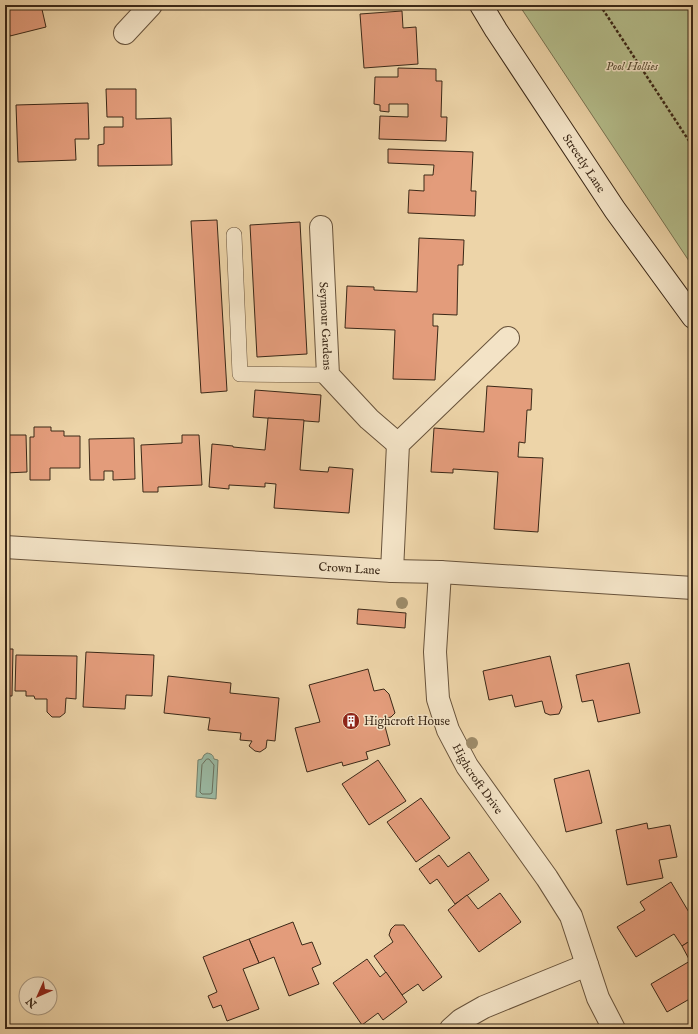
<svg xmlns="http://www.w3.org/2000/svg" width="698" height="1034" viewBox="0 0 698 1034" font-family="'IM FELL English',serif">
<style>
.green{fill:#b4bd8b;stroke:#787251}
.water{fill:#9ab9a3;stroke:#747f6b}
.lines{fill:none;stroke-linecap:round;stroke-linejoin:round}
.shore{stroke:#6a705d;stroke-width:1}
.building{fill:#e39c7b;stroke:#3b2817}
.lane-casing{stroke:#68533b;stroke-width:16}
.street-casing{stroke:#68533b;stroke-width:24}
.secondary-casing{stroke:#3b2817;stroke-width:24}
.path{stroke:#3b2817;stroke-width:2.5;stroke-dasharray:3 2;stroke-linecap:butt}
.lane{stroke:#f3e3c6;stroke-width:15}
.street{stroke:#f3e3c6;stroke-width:22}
.secondary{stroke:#f3e3c6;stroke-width:22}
.tree{fill:#9c8a68}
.labels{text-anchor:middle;stroke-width:3;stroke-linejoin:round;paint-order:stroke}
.park-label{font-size:12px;font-style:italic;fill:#594d34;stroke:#f3e3c6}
.street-label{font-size:12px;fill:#3b2817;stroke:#f3e3c6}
.poi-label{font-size:12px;fill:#3b2817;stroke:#f3e3c6;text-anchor:start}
</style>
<rect width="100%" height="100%" fill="#edd4a8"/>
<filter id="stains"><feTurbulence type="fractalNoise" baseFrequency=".005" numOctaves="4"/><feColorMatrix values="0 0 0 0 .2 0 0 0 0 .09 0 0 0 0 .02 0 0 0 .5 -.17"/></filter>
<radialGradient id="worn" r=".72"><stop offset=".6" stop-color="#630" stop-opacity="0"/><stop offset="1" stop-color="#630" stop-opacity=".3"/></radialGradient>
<path class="green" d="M519,5h174v262z"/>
<path class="water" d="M207,753c5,1 6,2 7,6l4,1 -2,39 -20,-2 2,-37 4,-1 2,-4z"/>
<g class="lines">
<path class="shore" d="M207,759h2l5,6 -2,28 -2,1h-8l-2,-2 2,-27z"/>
</g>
<g class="building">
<path d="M5,5h36l5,22 -36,9 -2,-9 -3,1z"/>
<path d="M402,11l1,17 13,-1 2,37 -54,4 -4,-54z"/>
<path d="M398,68l38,1v12h6l-1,36h6l-1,24 -67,-2 1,-23 28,1v-13h-19v8l-9,-1v-6l-6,-1 1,-27h23z"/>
<path d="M106,89h30v30l35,-1 1,47 -74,1v-21l6,-1v-17h19v-10h-16z"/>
<path d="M88,103l1,36h-14l1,21 -58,2 -2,-57z"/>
<path d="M388,149l85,3 -2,39h5l-1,25 -67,-3 1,-23 15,1v-16h9l1,-10 -46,-2z"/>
<path d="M217,220l10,171 -26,2 -10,-172z"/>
<path d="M300,222l7,132 -50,3 -7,-132z"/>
<path d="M419,238l45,2 -1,25h-5l-1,50 -24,-1v12h5l-3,54 -42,-1 2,-49 -50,-2 2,-42 27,1v3l43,2z"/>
<path d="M487,386l45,3 -1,21h-4l-2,33 -6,-1 -1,15 25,1 -5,74 -44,-3 4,-57 -45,-3v4l-22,-1 3,-44 50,4z"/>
<path d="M255,390l66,5 -2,27 -66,-5z"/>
<path d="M268,418l36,2 -4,50 28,2 1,-5 24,2 -4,44 -75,-5 2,-24 -11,-1v4l-36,-2v4l-20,-2 3,-43 21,2v1l32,3z"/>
<path d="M34,427h17v4h13v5h16v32h-30v12h-20v-43h4z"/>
<path d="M5,435h21l1,37 -22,1z"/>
<path d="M182,435h17l3,50 -44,2v5h-15l-2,-47 41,-2z"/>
<path d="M134,438l1,41 -22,1v-9h-9v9h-14l-1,-41z"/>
<path d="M358,609l48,4 -1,15 -48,-4z"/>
<path d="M5,649h8l-1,47h-7z"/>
<path d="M86,652l68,3 -2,41 -26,-1 -1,14 -42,-2z"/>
<path d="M16,655l61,1 -1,43 -10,-1 -1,15 -5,4h-8l-5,-5v-13h-12l-1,-3h-8v-5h-11z"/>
<path d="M550,656l12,51 -3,7 -9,1 -5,-2 -3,-12 -27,6 -3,-12 -23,5 -6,-29z"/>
<path d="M629,663l11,50 -42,9 -5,-22 -11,2 -6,-27z"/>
<path d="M368,669l6,22 10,-2 5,5 6,19 -4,4 -8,2 7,26 -24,7 2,7 -25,7 -1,-4 -35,10 -12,-44 25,-6 -11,-37z"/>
<path d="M168,676l63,7 -1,10 49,5 -4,43 -8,-1 -1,8 -6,4 -5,-1 -6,-5 3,-5 -12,-1 1,-7 -33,-3 2,-12 -46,-5z"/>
<path d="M378,760l28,41 -37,24 -27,-41z"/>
<path d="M589,770l13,53 -36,9 -12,-53z"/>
<path d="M421,798l29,40 -34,24 -29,-40z"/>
<path d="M647,823l1,6 22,-4 7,32 -18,3 4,18 -36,7 -11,-55z"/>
<path d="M469,852l20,28 -34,24 -18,-25 -7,5 -11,-15 20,-14 9,12z"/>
<path d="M671,882l22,37v20l-11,7 -8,-12 -38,23 -19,-30 28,-17 -5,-8z"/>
<path d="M500,893l21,29 -42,30 -31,-42 19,-15 11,14z"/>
<path d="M293,922l9,23 10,-3 9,22 -9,4 7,16 -30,12 -15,-39 -15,6 -10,-24z"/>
<path d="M395,925h9l38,52 -19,14 -5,-7 -16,11 -28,-39 19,-14 -4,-7 2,-6z"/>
<path d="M249,939l10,24 -16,6 16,40 -32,12 -6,-16 -8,3 -5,-12 9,-4 -14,-35z"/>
<path d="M693,939v58l-26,15 -16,-28 39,-23 -8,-15z"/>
<path d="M367,959l13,18 6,-5 21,30 -24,18 -5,-7 -16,12 -29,-42z"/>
</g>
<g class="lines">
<defs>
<path id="lane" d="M234,235l6,139 88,1"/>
<g id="street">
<path d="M125,33l26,-28"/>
<path id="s1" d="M321,227l7,148 41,44 29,25"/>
<path id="s2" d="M5,547l387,24 48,1 253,16"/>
<path d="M392,571l6,-127 110,-106"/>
<path id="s3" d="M440,572l-5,80 3,47 10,31 19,36 80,112 24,38 27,82 16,31"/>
<path d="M451,1029l10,-9 23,-13 103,-42"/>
</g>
<g id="secondary">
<path id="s4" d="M481,5l15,25 119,180 78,107"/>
</g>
</defs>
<use href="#lane" class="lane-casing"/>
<use href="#street" class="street-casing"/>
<use href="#secondary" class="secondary-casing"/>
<path class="path" d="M600,5l93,142"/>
<use href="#lane" class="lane"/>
<use href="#street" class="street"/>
<use href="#secondary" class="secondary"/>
</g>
<g class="tree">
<circle cx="402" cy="603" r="6"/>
<circle cx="472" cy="743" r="6"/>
</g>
<defs>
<symbol id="building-disc" viewBox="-11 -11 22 22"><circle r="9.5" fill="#8f2418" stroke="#f3e3c6"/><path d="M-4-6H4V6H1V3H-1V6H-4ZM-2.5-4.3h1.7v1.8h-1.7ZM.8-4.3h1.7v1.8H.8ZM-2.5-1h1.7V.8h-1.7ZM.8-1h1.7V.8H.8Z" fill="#fff"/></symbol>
</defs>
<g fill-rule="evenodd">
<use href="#building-disc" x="341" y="711" width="20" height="20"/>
</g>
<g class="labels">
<g class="park-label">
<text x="632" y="70">Pool Hollies</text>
</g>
<g class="street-label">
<text dy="4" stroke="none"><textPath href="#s4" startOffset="189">Streetly Lane</textPath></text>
<text dy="4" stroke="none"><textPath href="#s1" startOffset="99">Seymour Gardens</textPath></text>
<text dy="4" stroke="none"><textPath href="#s2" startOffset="345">Crown Lane</textPath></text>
<text dy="4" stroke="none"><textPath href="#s3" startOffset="217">Highcroft Drive</textPath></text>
</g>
<g class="poi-label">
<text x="364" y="725">Highcroft House</text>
</g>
</g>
<rect width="698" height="1034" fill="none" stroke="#edd4a8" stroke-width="20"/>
<rect x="6" y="6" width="686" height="1022" fill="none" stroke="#3b2817" stroke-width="2"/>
<rect x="10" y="10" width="678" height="1014" fill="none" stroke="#3b2817"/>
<g transform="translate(38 996) rotate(225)"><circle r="19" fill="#f3e3c6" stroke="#a99880"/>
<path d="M0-3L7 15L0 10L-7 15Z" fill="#8f2418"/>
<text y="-6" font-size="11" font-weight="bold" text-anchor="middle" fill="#3b2817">N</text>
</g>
<rect width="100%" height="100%" filter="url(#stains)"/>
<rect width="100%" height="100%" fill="url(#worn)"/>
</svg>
